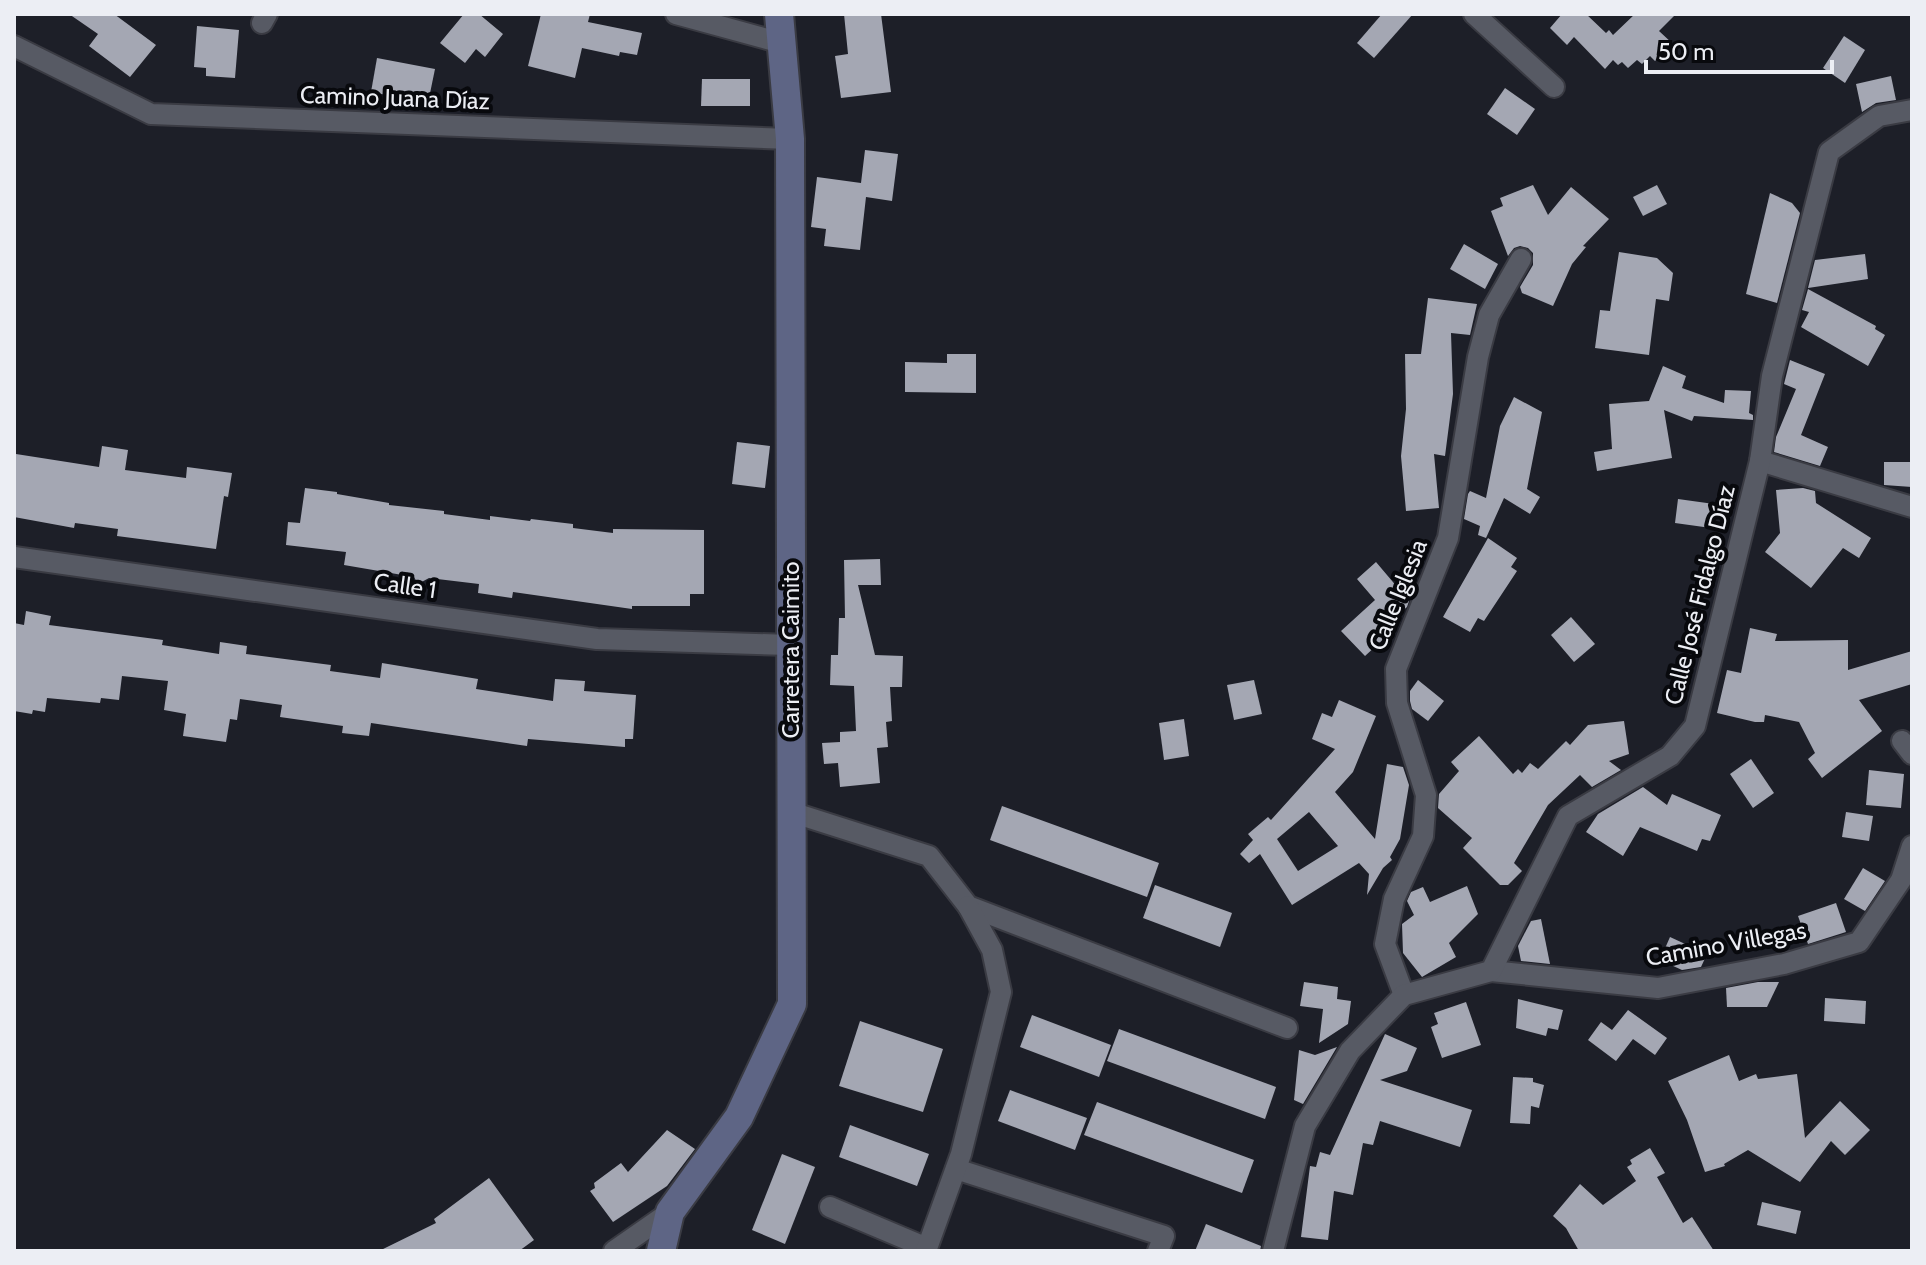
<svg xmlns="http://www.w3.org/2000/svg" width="1926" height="1265" viewBox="0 0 1926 1265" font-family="Cabin,sans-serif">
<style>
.building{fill:#a4a7b3;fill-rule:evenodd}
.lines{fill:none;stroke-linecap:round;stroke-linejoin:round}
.street-casing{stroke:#3a3b43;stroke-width:24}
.secondary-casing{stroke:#3a3b43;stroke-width:32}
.street{stroke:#575a64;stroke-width:20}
.secondary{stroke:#5e6585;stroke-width:28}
.labels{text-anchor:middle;stroke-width:8;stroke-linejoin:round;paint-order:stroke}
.street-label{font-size:24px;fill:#eceef4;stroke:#08090d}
</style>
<rect width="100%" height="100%" fill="#1d1f28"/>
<g class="building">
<path d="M69,14h45l42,31 -26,32 -41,-31 9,-12z"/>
<path d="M464,14h15l24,20 -18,23 -9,-8 -11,14 -25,-20z"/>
<path d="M541,14h49l-2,8 54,11 -5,22 -17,-3 -1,4 -37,-8 -7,30 -47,-12z"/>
<path d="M844,14h37l10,78 -50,6 -6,-42 13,-2z"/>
<path d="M1382,14h31l-39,44 -17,-15z"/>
<path d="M1562,14h24l20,19 3,-3 4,5 22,-21h41l-17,17 14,13 -18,17 -5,-5 -8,8 -5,-4 -9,8 -6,-6 -4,3 -5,-5 -8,9 -31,-32 -7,8 -17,-17z"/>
<path d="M197,26l42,4 -4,48 -29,-2v-8l-12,-1z"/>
<path d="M1844,36l21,14 -20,33 -22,-15z"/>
<path d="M377,58l58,11 -7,34 -57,-11z"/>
<path d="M1891,76l5,24 -20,3 -14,9 -6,-28z"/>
<path d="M702,79h48v27h-49z"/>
<path d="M1505,88l30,21 -18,26 -30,-21z"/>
<path d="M865,150l33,4 -6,47 -26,-4 -6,53 -36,-4 2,-17 -15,-2 6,-50 44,6z"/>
<path d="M1533,185l15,30 23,-28 38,32 -26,27 3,1 -14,17 -19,42 -31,-13 -2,-6 13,-22v-12l-5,-5 -8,-2 -6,2 -6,8 -17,-45 12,-5 -3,-8z"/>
<path d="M1657,185l10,19 -24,12 -10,-19z"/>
<path d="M1770,193l22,10 8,10 -23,90 -31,-9z"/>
<path d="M1464,244l34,20 -13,25 -35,-20z"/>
<path d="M1619,252l38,6 16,15 -4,28 -13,-2 -7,56 -54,-7 5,-38 10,1z"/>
<path d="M1865,254l3,25 -60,9 7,-28z"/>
<path d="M1808,289l68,37 -1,3 10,6 -17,31 -67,-39 8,-15 -7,-2z"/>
<path d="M1428,298l49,6 -7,31 -19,-2 2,61 -8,62 -11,-2 5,54 -33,3 -5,-55 5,-47 -1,-55h16z"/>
<path d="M947,354h29v39l-71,-1v-30l42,1z"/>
<path d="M1790,360l35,14 -24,61 27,12 -8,19 -46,-14 2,-15 20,-48 -12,-5z"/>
<path d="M1663,366l23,10 -4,12 42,15 1,-13 26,1 -2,22 4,2v5l-59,-4 -2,5 -28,-11 8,48 -75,13 -3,-19 18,-3 -3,-45 40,-3z"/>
<path d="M1514,397l28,15 -15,77 13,8 -10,17 -26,-16 -18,40 -8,-3 2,-9 -16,-7 4,-25 2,-3 16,7 14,-72z"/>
<path d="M737,442l33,4 -5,42 -33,-4z"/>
<path d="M102,446l26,4 -3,20 61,8 1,-11 45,6 -4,24 -4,-1 -8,53 -99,-13 1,-7 -43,-6 -1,5 -60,-11 2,-63 83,13z"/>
<path d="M1884,462h28v25l-28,-2z"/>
<path d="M305,488l32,4v2l52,9v2l55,6v3l46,6v-4l40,5 1,-2 42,5v4l40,5v-4l91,1v64h-14v12h-58v3l-119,-17 -1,6 -34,-5 1,-9 -50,-6 -11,6 -4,-7 -70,-12 2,-13 -60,-7 2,-23 12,1z"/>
<path d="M1803,488l12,3 1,12 55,35 -12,20 -16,-10 -32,40 -46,-36 15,-19 -4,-43z"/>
<path d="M1678,499l36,5 -3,24 -36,-5z"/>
<path d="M1488,538l29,20 -6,9 6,4 -33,50 -6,-3 -8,14 -27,-15z"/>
<path d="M880,559l1,26h-23l17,70 28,1 -1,31h-12l2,34 -6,1 2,25 -11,1 3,35 -40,4 -2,-24 -14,1 -2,-21 18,-1v-10l16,-1 -2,-45 -24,-1 1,-30h7l1,-37h6l-1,-58z"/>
<path d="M1376,562l33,39 -2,6 -24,20 6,7 -24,22 -24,-25 34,-31 -18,-21z"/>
<path d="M26,611l25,5 -2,9 114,15 -1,5 57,9 1,-12 27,4 -1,8 85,11 -1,6 50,7 2,-15 96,16 -2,10 77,12 2,-22 30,2 -1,10 52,4 -3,44h-8v8l-97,-8 -1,7 -156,-23 -2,13 -27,-3 1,-7 -63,-9 2,-12 -42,-6 -3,21 -7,-1 -4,23 -43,-6 3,-22 -22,-4 4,-29 -46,-5 -3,24 -18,-2 -1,5 -53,-5 -2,14 -12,-2 -1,4 -18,-3v-88l10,2z"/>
<path d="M1571,617l24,27 -21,18 -23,-27z"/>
<path d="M1750,628l27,6 -2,7 73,-1v30l64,-19v33l-53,16 23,31 -60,47 -14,-19 7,-6 -16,-31 -34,-7 -1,7h-9l-38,-9 10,-43 14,3z"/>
<path d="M1254,680l8,34 -28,6 -7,-35z"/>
<path d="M1418,680l26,21 -16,20 -16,-12 -2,-8v-10z"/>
<path d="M1339,700l37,16 -23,56 -18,20 40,47 12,-75 16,3 6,18 -9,54 -10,18 2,3 -9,8 -16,27 2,-21 -10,-11 -67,42 -32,-51 -11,9 -9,-9 13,-14 -5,-6 20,-17 3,3 64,-71 -23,-10 10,-26 10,4zM1309,812l29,34 -40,25 -21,-32z"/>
<path d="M1184,719l5,37 -25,4 -5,-37z"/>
<path d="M1624,721l5,33 -20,7 12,9 -29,17 -12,-12 -32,30 -34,58 8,8 -14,14h-8l-37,-37 9,-10 -34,-30 1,-14 20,-23 -8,-9 28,-26 34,38 5,-5 4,4 8,-10 8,6 28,-28 4,4 18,-20z"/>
<path d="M1751,759l23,34 -21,15 -23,-34z"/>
<path d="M1869,770l35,4 -3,34 -35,-3z"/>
<path d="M1643,787l24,18 5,-11 49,21 -11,26 -8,-2 -5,12 -57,-24 -17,29 -37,-24 12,-18z"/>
<path d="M1002,806l157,57 -12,34 -157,-57z"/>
<path d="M1846,812l27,4 -4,25 -27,-4z"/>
<path d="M1863,868l22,13 -20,30 -21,-12z"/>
<path d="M1155,885l77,28 -12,34 -77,-29z"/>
<path d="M1467,886l11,28 -29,29 7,14 -34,20 -19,-24 -1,-29 12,-9 -7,-14 4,-9 12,-5 7,15z"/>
<path d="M1836,903l10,29 -38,12 -10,-28z"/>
<path d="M1541,919l9,45 -29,-3 -3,-15 13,-25z"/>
<path d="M1670,937l37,17 -6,13 -19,3 -22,-10z"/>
<path d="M1304,982l34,5 -1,12 14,2 -3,23 -29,19 4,-34 -23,-3z"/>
<path d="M1758,982h21l-12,25h-40l-1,-19z"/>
<path d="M1825,998l41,3 -1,23 -41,-3z"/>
<path d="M1518,999l45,11 -5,20 -10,-2 -2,8 -30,-8z"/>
<path d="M1466,1002l15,43 -39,13 -11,-31 7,-3 -4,-11z"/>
<path d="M1628,1010l39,28 -12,17 -22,-16 -17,22 -28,-21 13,-18 11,8z"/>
<path d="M1032,1015l79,30 -12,32 -79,-30z"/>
<path d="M860,1021l83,28 -20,63 -84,-26z"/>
<path d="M1119,1029l157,58 -11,32 -158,-58z"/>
<path d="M1385,1034l32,14 -10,23 -27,9 92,30 -12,37 -80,-26 -7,24 -10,-2 -10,52 -19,-4 -6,49 -27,-3 9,-71 6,1 4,-15 10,3z"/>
<path d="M1337,1047l-34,57 -9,-4 5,-50 16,5z"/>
<path d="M1729,1055l10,26 17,-7 2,5 39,-5 8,64 35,-37 30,29 -25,25 -14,-14 -31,41 -52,-32 -24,14 1,2 -20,6 -18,-52 -19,-39z"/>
<path d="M1513,1077l20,1v4l11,3 -5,23 -8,-2 -1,18 -20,-1z"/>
<path d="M1010,1090l77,28 -12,32 -77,-29z"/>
<path d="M1097,1102l157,58 -12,33 -158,-58z"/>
<path d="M850,1125l79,29 -12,32 -78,-29z"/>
<path d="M667,1130l28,19 -28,37 -54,36 -23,-31 5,-3 -1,-5 27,-20 7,9z"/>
<path d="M1650,1148l15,25 -8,4 26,46 9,-6 22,34h-135l-13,-23 -13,-12 27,-32 23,21 33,-24 -9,-14 5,-3 -2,-4z"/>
<path d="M782,1154l33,13 -30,77 -33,-14z"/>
<path d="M489,1178l45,62 -15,11h-140l57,-28 -2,-4z"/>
<path d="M1762,1202l39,9 -5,23 -39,-9z"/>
<path d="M1206,1224l55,22 -1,5h-65z"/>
</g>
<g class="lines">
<defs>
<g id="street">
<path d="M676,14l106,29"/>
<path d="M1474,14l80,73"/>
<path d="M262,23l5,-9"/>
<path d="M14,46l137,68 639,25"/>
<path d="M1760,461l152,46"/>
<path d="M14,557l583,82 193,6"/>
<path d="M1902,741l10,13"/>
<path d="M791,812l138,44 39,50 319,122"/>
<path d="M1491,971l167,17 126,-24 75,-22 42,-62 11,-34"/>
<path d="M1404,995l-19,-51 9,-45 29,-63 3,-41 -29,-92 -1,-34 52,-131 30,-181 11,-42 32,-56"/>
<path d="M956,1169l208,67 -6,15"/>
<path d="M830,1207l97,41"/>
<path d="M614,1251l56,-39"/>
<path d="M926,1251l35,-97 40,-162 -9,-42 -24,-44"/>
<path d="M1273,1251l32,-125 45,-75 54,-56 87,-24 77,-155 102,-60 25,-30 65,-265 12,-85 57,-224 50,-36 33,-6"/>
</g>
<path id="secondary" d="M661,1251l9,-39 69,-95 53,-113 -2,-865 -11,-125"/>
</defs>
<use href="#street" class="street-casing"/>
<use href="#secondary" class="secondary-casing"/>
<use href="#street" class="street"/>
<use href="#secondary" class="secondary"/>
</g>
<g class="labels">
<g class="street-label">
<text transform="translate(395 98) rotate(2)" y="8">Camino Juana Díaz</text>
<text transform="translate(405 586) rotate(8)" y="8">Calle 1</text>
<text transform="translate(1398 595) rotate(-68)" y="8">Calle Iglesia</text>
<text transform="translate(1700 595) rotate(-76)" y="8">Calle José Fidalgo Díaz</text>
<text transform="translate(791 650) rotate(-90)" y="8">Carretera Caimito</text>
<text transform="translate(1726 944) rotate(-10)" y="8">Camino Villegas</text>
</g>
</g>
<rect width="1926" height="1265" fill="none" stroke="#eceef4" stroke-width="32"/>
<path d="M1646 60v12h186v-12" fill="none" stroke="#eceef4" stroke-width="4"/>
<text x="1658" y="60" font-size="24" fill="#eceef4" stroke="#08090d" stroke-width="6" paint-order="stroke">50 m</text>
</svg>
